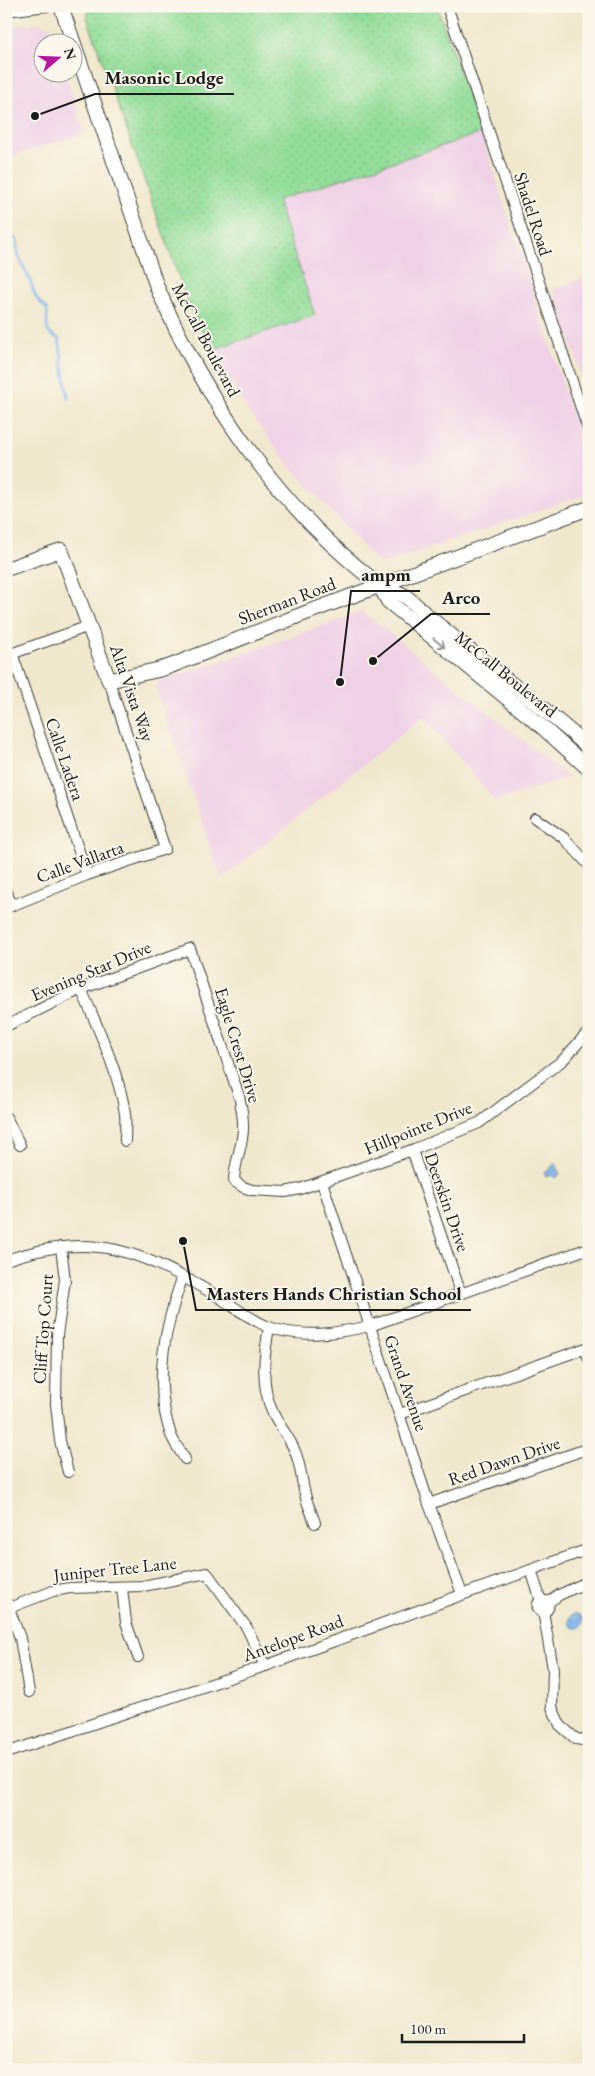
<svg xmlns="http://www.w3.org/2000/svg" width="595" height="2076" viewBox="0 0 595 2076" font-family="'EB Garamond',serif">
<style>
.built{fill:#efd0e6}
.grass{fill:url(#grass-dots);stroke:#577c5a}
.water{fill:url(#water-waves);stroke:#4e6884}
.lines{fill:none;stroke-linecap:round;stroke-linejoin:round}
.stream{stroke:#7fb5ed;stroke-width:2.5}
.street-casing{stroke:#3c3b37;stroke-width:12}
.secondary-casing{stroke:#3c3b37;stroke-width:16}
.street{stroke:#fff;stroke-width:10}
.secondary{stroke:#fff;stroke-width:14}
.oneway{stroke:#999}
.labels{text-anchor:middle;stroke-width:4;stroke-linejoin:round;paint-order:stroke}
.street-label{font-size:18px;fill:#1c1c1c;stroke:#fbf7ec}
.leader{fill:none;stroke:#1c1c1c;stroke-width:2}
.callout-dot{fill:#1c1c1c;stroke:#fbf7ec;stroke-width:2}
.callout-label{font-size:19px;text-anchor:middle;font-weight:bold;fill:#1c1c1c;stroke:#fbf7ec;stroke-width:4;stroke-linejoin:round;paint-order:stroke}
</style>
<defs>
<pattern id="grass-dots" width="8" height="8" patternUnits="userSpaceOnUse" patternTransform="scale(1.25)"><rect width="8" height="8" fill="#92dd99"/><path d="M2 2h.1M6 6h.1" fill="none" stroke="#7dbd83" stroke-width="1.8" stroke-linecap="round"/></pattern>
<pattern id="water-waves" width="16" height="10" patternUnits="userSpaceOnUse" patternTransform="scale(1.25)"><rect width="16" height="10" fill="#7fb5ed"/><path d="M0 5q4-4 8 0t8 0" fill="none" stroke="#6d9bcb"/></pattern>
</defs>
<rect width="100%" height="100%" fill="#fbf7ec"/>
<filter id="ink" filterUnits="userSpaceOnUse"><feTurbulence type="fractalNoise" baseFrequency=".02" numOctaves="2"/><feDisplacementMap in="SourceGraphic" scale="10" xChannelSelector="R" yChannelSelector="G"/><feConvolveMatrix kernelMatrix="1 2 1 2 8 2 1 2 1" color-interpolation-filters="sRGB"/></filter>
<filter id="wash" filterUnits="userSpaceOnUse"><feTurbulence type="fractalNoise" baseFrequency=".0096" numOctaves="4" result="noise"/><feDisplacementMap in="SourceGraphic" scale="20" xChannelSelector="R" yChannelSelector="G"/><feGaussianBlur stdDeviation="1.12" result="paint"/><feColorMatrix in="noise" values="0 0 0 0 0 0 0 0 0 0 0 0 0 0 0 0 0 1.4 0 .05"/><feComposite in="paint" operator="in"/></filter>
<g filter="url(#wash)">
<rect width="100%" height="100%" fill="#f0e8cd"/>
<g class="built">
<path d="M39,23l11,4 5,15h-13v30l23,1 20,60 -79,25v-132z"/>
<path d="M481,133l108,333v27l-206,71 -10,-6 -82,-91 -43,-56 -36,-61 103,-35 -39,-115z"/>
<path d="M589,276v121l-36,-108z"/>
<path d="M362,611l207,166 -74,24 -71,-85 -203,163 -66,-196 106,-35z"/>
</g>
<path class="grass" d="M90,6h347l44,127 -204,67 38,115 -103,35 -25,-49 -100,-284z"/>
<g class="water">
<path d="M554,1164l3,1 3,9 -4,4 -5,-3 -5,2 -2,-5 5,-2z"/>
<circle cx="576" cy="1621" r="7"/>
</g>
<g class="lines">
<g class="stream">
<path d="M6,191l4,2 4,10 -8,9"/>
<path d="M6,214l6,11 -2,10 7,5c-1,16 6,24 12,38 7,16 2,17 18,31 2,15 -6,23 12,30l9,59"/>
</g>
</g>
</g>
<g filter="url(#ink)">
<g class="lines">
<defs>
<g id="street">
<path d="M447,6l142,426"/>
<path d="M6,11l41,-5"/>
<path d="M12,653l75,222"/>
<path d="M8,655l81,-29"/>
<path d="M535,818l29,20 25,27"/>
<path d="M6,892l6,13"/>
<path d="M6,908l81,-33 78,-26 -56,-168"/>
<path d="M81,989c16,36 39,87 44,125 1,9 0,19 0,27"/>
<path d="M6,1026l75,-37 109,-40 49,147c3,13 6,28 3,42 -2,15 -8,28 -8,43l9,6 9,3 33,2 15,-3 112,-39 67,-27 84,-63 26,-29"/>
<path d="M6,1117l14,28"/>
<path d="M412,1150l49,144"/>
<path d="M322,1182l107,322 33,90"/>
<path d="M61,1247l4,33 -8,55 -1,69 4,37 8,31"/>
<path d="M6,1260c89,-30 134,-9 211,36 16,10 34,24 52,31 32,12 69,6 101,-1l219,-78"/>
<path d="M183,1276c-18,50 -30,103 -13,156 2,9 10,18 15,27"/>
<path d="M269,1327c-5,29 -9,58 4,86 6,13 16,24 21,36 7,15 7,30 11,45 2,10 7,19 10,29"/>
<path d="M585,1349l4,10"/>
<path d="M400,1414l189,-67"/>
<path d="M429,1504l160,-56"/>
<path d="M531,1570l10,31"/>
<path d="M122,1588l4,34 12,35"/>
<circle cx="543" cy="1606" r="5.5"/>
<path d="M7,1603l13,35 9,54"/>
<path d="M547,1603l12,-8 30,-14"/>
<path d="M9,1608l44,-17 17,-3 73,-2 64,-13 40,55 18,38"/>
<path d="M543,1611l10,58 -1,38 8,18 16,14 13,2"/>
<path d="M6,1753l259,-87 324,-117"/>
</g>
<g id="secondary">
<path d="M61,6l96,281c48,113 122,221 221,297 8,6 19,7 27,12 7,5 14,12 20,18 15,12 29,24 44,36 40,33 82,63 120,98"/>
<path d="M6,569l55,-19 48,131c20,-6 40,-8 59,-14l135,-53 286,-106"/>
<path d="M380,586l8,15 152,124 49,44"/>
</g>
</defs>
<use href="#street" class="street-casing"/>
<use href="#secondary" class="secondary-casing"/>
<use href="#street" class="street"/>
<use href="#secondary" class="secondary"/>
</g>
<defs><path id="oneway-shaft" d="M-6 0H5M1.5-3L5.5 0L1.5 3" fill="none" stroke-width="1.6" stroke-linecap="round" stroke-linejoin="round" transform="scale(1.25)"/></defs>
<use class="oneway" href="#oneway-shaft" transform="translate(439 643) rotate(39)"/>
</g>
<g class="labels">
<g class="street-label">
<text transform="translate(533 214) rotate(72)" y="6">Shadel Road</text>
<text transform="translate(206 340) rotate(62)" y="6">McCall Boulevard</text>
<text transform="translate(287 601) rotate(-21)" y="6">Sherman Road</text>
<text transform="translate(506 674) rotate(39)" y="6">McCall Boulevard</text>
<text transform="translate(132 693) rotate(71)" y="6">Alta Vista Way</text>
<text transform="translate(65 759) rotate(71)" y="6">Calle Ladera</text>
<text transform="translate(80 862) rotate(-20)" y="6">Calle Vallarta</text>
<text transform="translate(91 971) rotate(-23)" y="6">Evening Star Drive</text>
<text transform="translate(238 1045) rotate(73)" y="6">Eagle Crest Drive</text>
<text transform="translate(418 1128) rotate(-22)" y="6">Hillpointe Drive</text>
<text transform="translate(447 1202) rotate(71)" y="6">Deerskin Drive</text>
<text transform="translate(43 1329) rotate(-86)" y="6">Cliff Top Court</text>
<text transform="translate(406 1383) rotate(71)" y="6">Grand Avenue</text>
<text transform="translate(504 1461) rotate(-19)" y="6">Red Dawn Drive</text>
<text transform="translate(115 1569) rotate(-6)" y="6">Juniper Tree Lane</text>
<text transform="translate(293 1638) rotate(-20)" y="6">Antelope Road</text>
</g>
</g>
<path class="leader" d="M35 116L95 94H234M340 682L351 591H420M373 661L431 614H490M183 1241L196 1310H471"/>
<g class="callout-dot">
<circle cx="35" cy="116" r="5"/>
<circle cx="340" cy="682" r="5"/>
<circle cx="373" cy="661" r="5"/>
<circle cx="183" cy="1241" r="5"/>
</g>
<g class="callout-label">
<text x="164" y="84">Masonic Lodge</text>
<text x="386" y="581">ampm</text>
<text x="461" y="604">Arco</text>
<text x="334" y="1300">Masters Hands Christian School</text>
</g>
<rect width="595" height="2076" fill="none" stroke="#fbf7ec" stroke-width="25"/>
<g transform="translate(58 58) rotate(71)"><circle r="24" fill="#fbf7ec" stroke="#a29f99"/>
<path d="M0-4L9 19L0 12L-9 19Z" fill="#b5179e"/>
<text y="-8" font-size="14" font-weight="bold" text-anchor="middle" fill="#1c1c1c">N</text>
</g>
<path d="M402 2034v8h122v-8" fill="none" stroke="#1c1c1c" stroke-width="2.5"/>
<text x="410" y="2034" font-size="15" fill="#1c1c1c" stroke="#fbf7ec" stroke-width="4" paint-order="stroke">100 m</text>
</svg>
